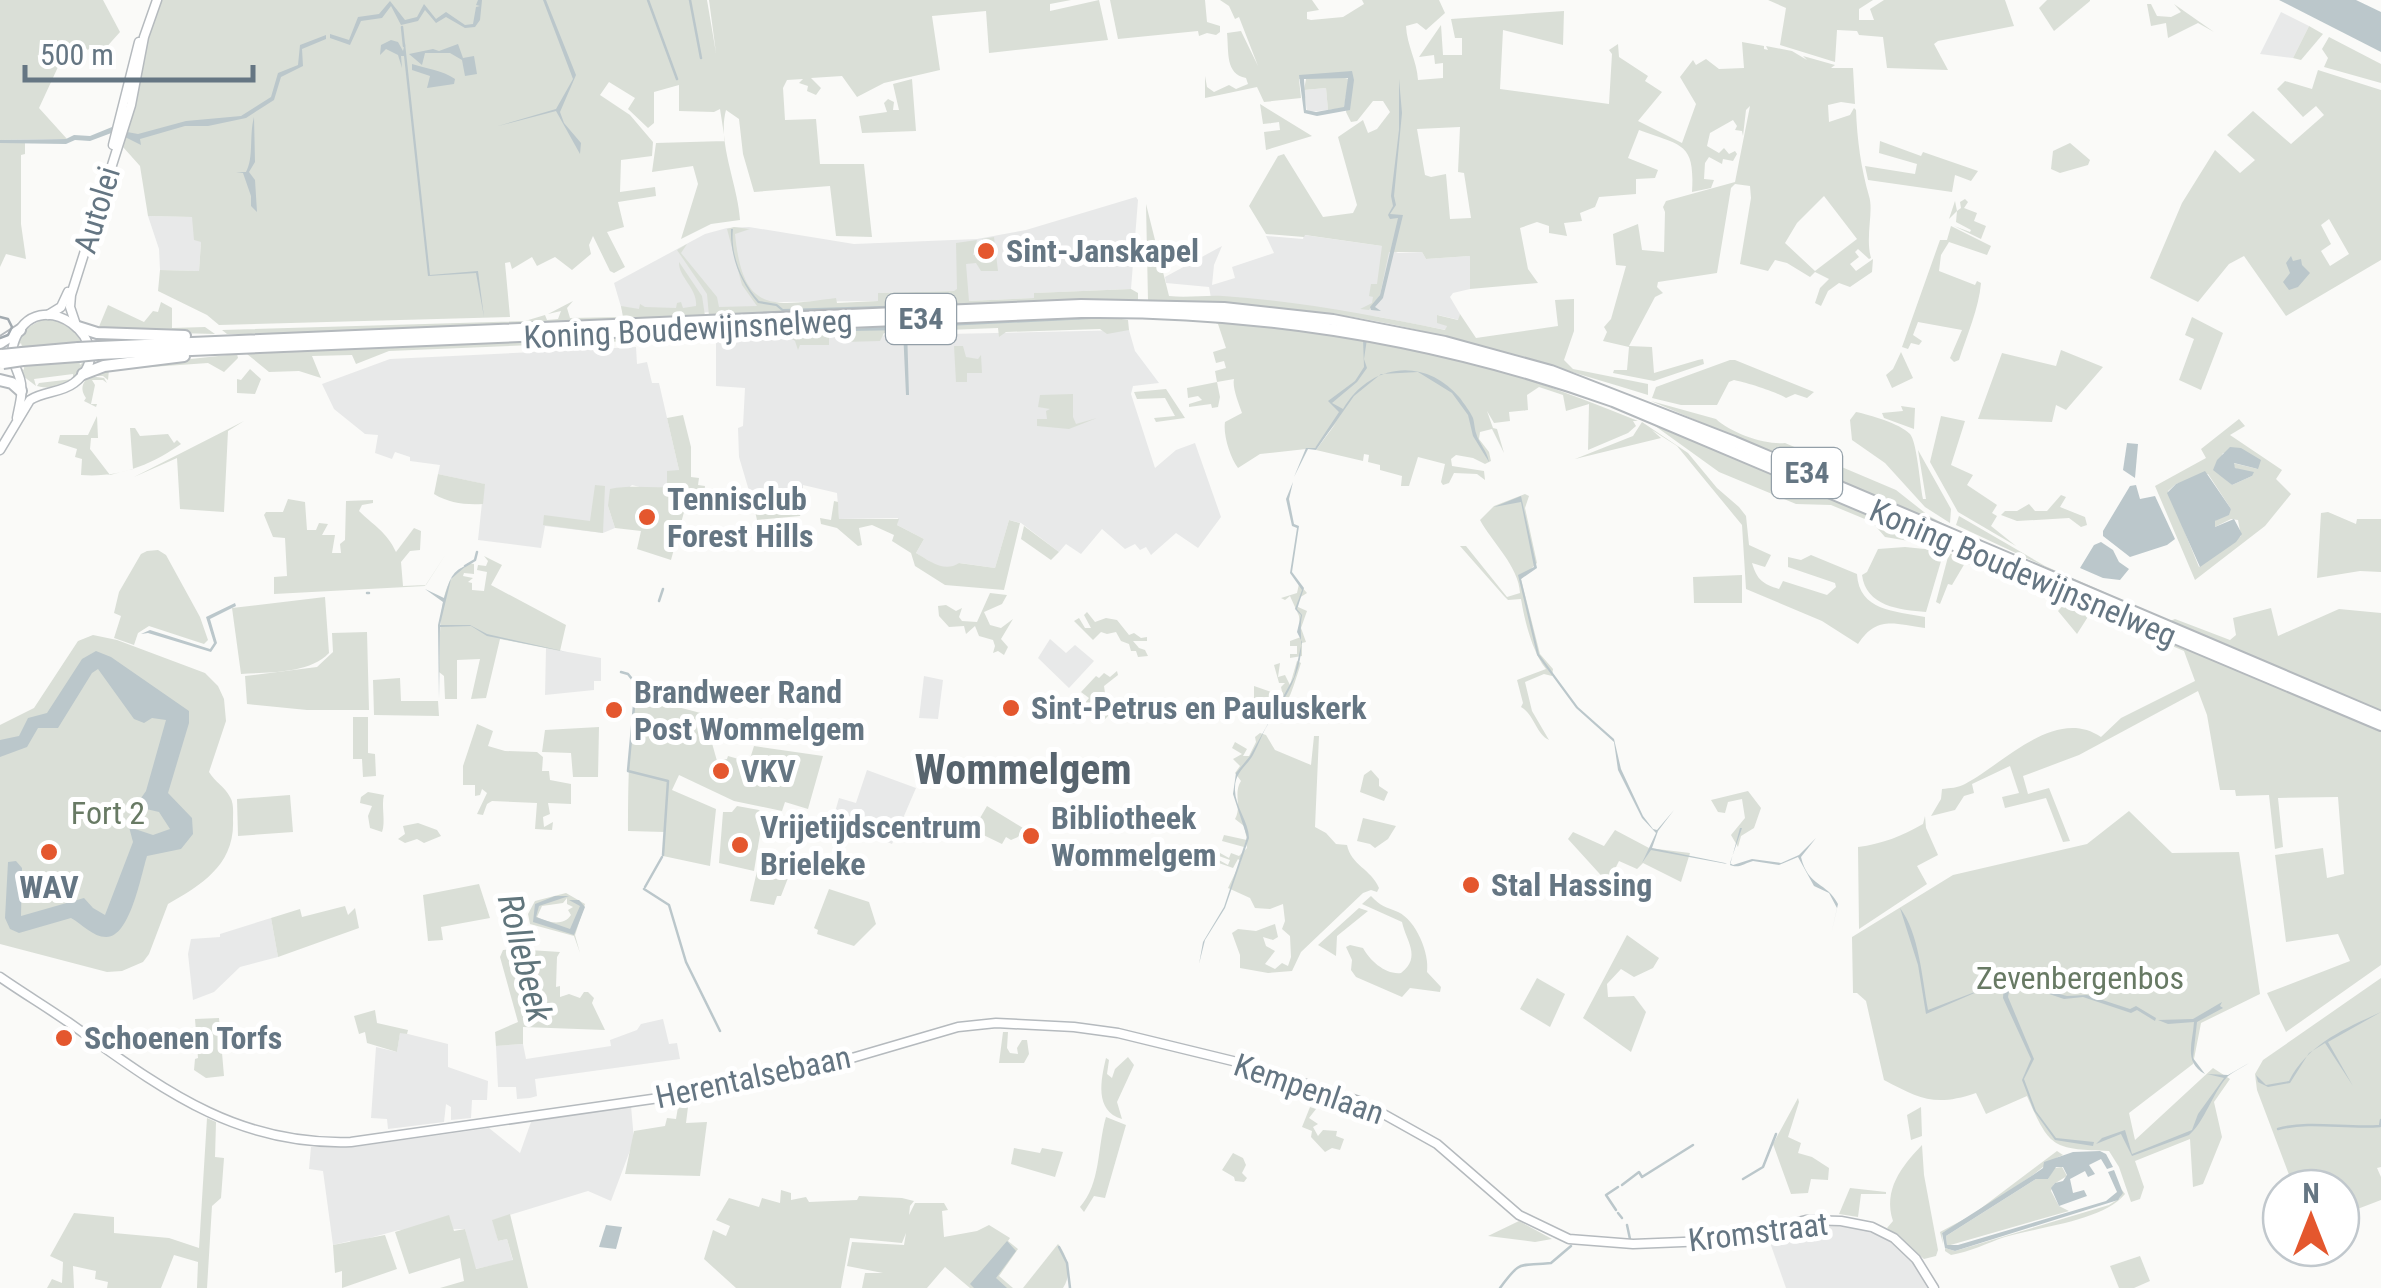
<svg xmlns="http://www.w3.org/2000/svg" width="2381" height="1288" viewBox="0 0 2381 1288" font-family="'Roboto Condensed',sans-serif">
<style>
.built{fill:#e8e9e9}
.green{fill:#dadfd7;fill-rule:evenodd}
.water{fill:#bbc7cb;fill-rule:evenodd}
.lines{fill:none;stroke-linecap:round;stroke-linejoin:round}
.stream{stroke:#bbc7cb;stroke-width:2.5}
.major-casing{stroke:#b5babe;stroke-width:11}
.highway-casing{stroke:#b4b9bd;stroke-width:14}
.major{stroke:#fff;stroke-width:8}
.highway{stroke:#fff;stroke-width:10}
.tram{stroke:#a2aab0;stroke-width:2.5}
.highway-bridge-casing{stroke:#b4b9bd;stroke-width:14;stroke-linecap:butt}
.highway-bridge{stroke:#fff;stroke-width:10}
.poi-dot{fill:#e4572e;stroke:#fff;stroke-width:4}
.labels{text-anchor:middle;stroke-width:10;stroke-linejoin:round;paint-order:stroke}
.shield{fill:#fff;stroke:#939fa8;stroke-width:2.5}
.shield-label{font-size:30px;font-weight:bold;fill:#657683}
.street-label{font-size:32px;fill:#657683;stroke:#fff}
.poi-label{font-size:32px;font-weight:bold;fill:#657683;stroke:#fff;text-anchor:start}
.park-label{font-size:32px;fill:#687a64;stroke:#fff}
.water-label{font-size:35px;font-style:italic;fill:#60757c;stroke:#fff}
.district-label{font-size:42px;font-weight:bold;fill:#57646e;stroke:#fff}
</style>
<rect width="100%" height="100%" fill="#fafaf8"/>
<g class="built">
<path d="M2281,12l28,14 -16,32 -33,-4z"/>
<path d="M1326,88l2,22 -21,2 -3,-22z"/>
<path d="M1136,197l2,3 -7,89 -96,4v5l-66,3 -15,-10 -76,2 1,8 -100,1 -8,1 -1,6 -146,8 -10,-34 91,-49 22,-6 22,-1 105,17 123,-5 49,-9z"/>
<path d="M148,216l44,1 9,25 -2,29 -39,-1 -1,-21z"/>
<path d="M1304,235l78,11 16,7 24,-1 4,7 44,-3v33l-17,4 -3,4 10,17 -1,6 -21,-5 9,11 -1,4 -67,-13 -168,-19 -2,-11 -43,-4 -1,-6 57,-31 -8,19 -2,20 23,-7 -3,-11 42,-14 -8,-17 37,3z"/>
<path d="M1129,330l6,21 24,32 -26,3 -2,8 24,74 21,-18 19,-7 26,74 -23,31 -22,-15 -25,22 -5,-8 -6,3 -5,-6 -10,5 -23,-20 -21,25 -15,-10 -7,8 -38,-29 -12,-3 -14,48 -35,-5 -7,4h-14l-23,-14 8,-14 -27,-14 1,-7 -59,1 -2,-26 -34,-8v24l-48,2 -16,-54 -1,-29 5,-2 2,-38 -29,-2v-47z"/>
<path d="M636,347l1,17 10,-2 5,21h7l20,87 -11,18 -14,3 -22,-6 -24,21 7,22 -12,5 -58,-7 -4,22 -63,-8 6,-56 -46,-10 2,-9 -30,-4v-4l-15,-5 -3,7 -17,-6 3,-18 -13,-1 -31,-25 -12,-25 68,-25z"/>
<path d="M1050,639l16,14 9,-8 19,16 -25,27 -31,-30z"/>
<path d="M546,648l55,10v23h-7v9l-49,5z"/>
<path d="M924,676l19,4 -5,39 -19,-1z"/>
<path d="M867,770l49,18 -24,56 -59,-25 6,-21 17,5z"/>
<path d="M271,918l7,39 -38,10 -26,25 -21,8 -5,-46 3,-15 29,-2v-3z"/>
<path d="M663,1019l6,25 8,-1 3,16 -145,20 2,17 -7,2 -13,1 -1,-12h-18l-2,-41 27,-2 3,15 85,-13 -1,-6 27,-10 4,-6z"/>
<path d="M400,1032l48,12v23l40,14 -1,19h-15l-1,18 -20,2v-13l-5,-3 -2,18 -56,7 -1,-10 -16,-1 5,-71 21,5z"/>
<path d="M631,1106l3,34 -23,61 -23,-10 -95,29 5,21 9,-2 6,22 -38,8 -10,-40 -66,1 -48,13 -1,-2 -17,4 -10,-74 -14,-2 2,-22h43l135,-19 31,25 11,-31z"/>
<path d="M1817,1224l42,4 31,12 24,24 15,24h-143l-19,-54z"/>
</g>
<g class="green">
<path d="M0,0h103l17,32 -17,19 -11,-6 -4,5 -8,-6 -3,9 -10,5 -3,-4 -25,54 28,31 -67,1z"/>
<path d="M160,0h547l9,53 -7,-53h362l-21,4v7l49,-11 9,40 -119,13 -3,-42 -54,5 8,54 -56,13 -27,14 -15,-21 -31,2 10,10 -5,7 -9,-4 1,-5 -9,-3 4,-4 -16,1 -4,8 2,32 31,-1 4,45h44l8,73 -36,-1 -6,-50 -76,6 -11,-38 -4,-35 -13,-9c-9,32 12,75 14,110l-29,4 -30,15 17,-55 -5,-18 -41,6 4,-29 69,-2 -5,-32 -6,3 -35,-1v-26l-25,7v31l-6,5 -20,-19 7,-11 -26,-16 -9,13 30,20 23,27 -1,14 -31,4 -1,32 35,-5 1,9 -38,6 6,25 -17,5 18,35 -11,6 -4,-2 -17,-35 -4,9 2,9 -19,16 -17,-13 -18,9 -5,-9 -20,12 -2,-7 -5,1 5,54 -291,8 -12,-10 -49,-24 2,-21 39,1 2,-29 -7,-2 -2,-23 -44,-1 -8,-50 -17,-19 27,-117z"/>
<path d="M1110,0h95l2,22 13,4v6l-4,3 -9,-2 -8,3 -1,-5 -80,8z"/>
<path d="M1220,0h92l7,10 -12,2v7l4,1 32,-3 21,-13 -2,-4h77l6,13 -19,17 -9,-7 -11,3c1,20 11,35 12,54l25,-2v-15l-8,1 -1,-9 -15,2 22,-32 2,30h19v-17h-7l-4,-19 113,-8 -1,34 -60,-15 -3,59 109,15 3,-50 -3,-4 9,-6 1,13 29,19 -3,5 17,11 -24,29 44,22 14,-39 -16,-27 13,-17 3,5 10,-6 13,10 25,-1 -2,-26 22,4v3l4,1 -2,-4 26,5 15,9 -4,-4 32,9 -4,3h22l2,36 -14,-2 -13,3 1,17 21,-7 4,-7 2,2c1,29 5,58 13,86 5,15 -4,41 2,62l-2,1 -11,-10 -3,3 4,5 -9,7 6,7 17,-12 -1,13 -22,15 -11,-4 -11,8 -7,15 -6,-3 5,-15 9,-9 -14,-7 -5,5 -23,-14 -12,-3 -7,11 -28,-7 11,-66 -1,-12 -15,-2 -4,4 -14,85 -59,9 -1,5 6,6 -8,4 -26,49 23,1 2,26 44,-13 5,-1 1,5 -50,17 -41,-8 1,-3h13l2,-23 -26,-6 4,-9 -3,-5 7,-8 15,-53 -10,-1 -3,-31 25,-10 4,26 22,2 1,-40 -2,-5 3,-6 69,-19 15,-76 -4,4 -3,26 -1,-5 -7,-1 2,-4 -4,-6 -23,13 -3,13 12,7 5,-5 5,6 6,-3 2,3 -4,7 -10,-2 -1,5 -13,-7 -4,6 -1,16 10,1 -3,8 -19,4c3,-50 -10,-46 -53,-62l-11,28 30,12 -3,8 -19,1v15l-37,3 -4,10 -15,6 2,8 -18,2 3,13 -18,-3v-7l-12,-4 -17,6 8,41 10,14 -68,6v-33l-44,3 -4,-7h-33l-9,43 -11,15 -9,-1 12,-6 1,-6 -4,-1 2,-12h6l5,-38 -77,-11 -1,2 -38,-3 -17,-28 29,-50 6,-2 39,63 30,-4 4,-8 -19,-68 25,-17 5,13 9,-4 13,-17 -7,-11h-10l-16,20 -6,1 -5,-10 5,-35 -6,1 4,1 -5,29 -16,2 -2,-22 -22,2 2,-11h-7l2,19 -37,4 -7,-15 -52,11v-22l2,11 7,5 15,-7 7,4 12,-5 -2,-6c-21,-4 -17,-26 -19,-45l14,-2 17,35 -19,-49 -4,2 -6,-13zM1460,127l-2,45 6,1 7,45 -21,1 -4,-45 -15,3 -6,-2 -8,-46zM1824,196l33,43 -42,32 -30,-28 12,-20z"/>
<path d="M1768,0h105l-14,9v11h15l-4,-11 14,-9h121l9,26 -76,15 -4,3 14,26 -61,-2 -4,-31 -24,-2 -2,-4 -20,-1 -2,32 -55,-17 6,-37z"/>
<path d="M2047,0h43v1l-36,30 -15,-23z"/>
<path d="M2147,4h4l6,12 14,1 10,-5 -7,-8 40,28 -16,-9 -30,15 -2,-15 -15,3z"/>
<path d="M2309,26l14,8 -22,26 -8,-2z"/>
<path d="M2329,37l52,27v19l-57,-16 4,-9 -6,-9z"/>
<path d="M2318,70l63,20v170l-95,56 -42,-60 -15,8 -31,38 -48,-24 32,-75 33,-53 25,23 15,-13 -28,-25 26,-24 38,33 33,-29 -8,-9 -13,11 -26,-28 8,-8 27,8zM2329,219l20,35 -19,12 -9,-15 10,-7 -10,-19z"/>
<path d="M912,79l4,52 -54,2 -3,-17 28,-4 -3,-9 4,-4 6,3 -1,8h6l-6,-26z"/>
<path d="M1260,104l52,32 -46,14 -2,-18 16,-2 -1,-8 -16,2z"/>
<path d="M25,141v13l-4,1v69l5,35 -20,-5 -6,13v-124z"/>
<path d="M1880,141l41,15 2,-4 55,19 -7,10 -16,-6 -3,17 -84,-12 -3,-14 50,8 2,-10 -38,-11z"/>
<path d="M2070,143l20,17 -2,5 -28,8 -9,-4 2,-18z"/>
<path d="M1965,199l3,3 -4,6 13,5 -3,8 12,5 -5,13 -27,-13 16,6 1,-2 -15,-8 1,-11 -8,8 6,-18 2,10 4,-3 -1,-6z"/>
<path d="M1146,204l23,92c18,2 37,-1 54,0 75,5 149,19 222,34l2,-4 -10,-3v-8l21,5 2,-6 16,24 82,-12 -3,-26 19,-1v32l-10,29 9,9 75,15v11c-98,-30 -196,-61 -295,-78 -67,-11 -137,-14 -205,-17z"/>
<path d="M1951,226l40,20 -4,9 -38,-13 -8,13 -2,16 36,14 2,-4 4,2c-2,25 -14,52 -22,77l-5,2 -4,-4 12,-28 -44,-8 -5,13 9,6 -3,4 -8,-2 -3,6 -6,-2 38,-107h7z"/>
<path d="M734,227l16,2 -15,5c8,78 34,73 101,64l1,5 41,-2v-8l76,-2 3,-2 -1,-46 21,-3 -4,15 13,1 5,-6 -8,-1 -1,-10 12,-2 4,34h-17l-5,-8 -10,1 3,37 65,-3v-5l97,-4 7,4v7l-429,16 -2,-22 -30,-44 10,-6 -6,9 36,44 2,10 38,-1 -15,-21 -15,-56z"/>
<path d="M679,262l23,34 3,20 -454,18h-24l-5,-4 303,-9 20,-6 2,5 11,-1 3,-8 -13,3 25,-13 -6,7 3,10 53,-1 -2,-11 18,3 1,-5 5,3 31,1 1,-5 4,-1 2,6 13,-2c2,-17 -18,-29 -17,-44z"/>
<path d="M161,302l11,6v20l33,-1 10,7 -117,-3 -13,-7 13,5 10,-24 36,17 9,-11 5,1z"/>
<path d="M1109,317l19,3 1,10 -22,4 -7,-5 -94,3 -7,5 -1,-9 -51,2 -3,8 -1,-7 -35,1 -1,-3 -4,1v8l-5,-5h-14l-4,8 -36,1v-9l-15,-1v13h-29l-2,5 -3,-9 -7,-5 -50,2 -28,-5z"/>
<path d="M2192,317l31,16 -22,57 -22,-10 15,-41 -9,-4z"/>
<path d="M43,319c20,0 29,6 40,22l-61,6 -1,-4 -5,5 9,-19z"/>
<path d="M1207,319c81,9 164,17 243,37 64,16 127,41 188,65h-5l3,5 -8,7 -40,17 1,-46 -23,7 -3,-16 -24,-8 -12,8 1,15 -19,2 1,9 -16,2 -7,-12 6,17 4,1 7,24 -12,-24 -12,3 -1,7 10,13 2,9 -6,3 -12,-6 -17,-3 -5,4 1,7 32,5 1,9 -8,-6 -23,-1 -5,10 -6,2 -2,-3 4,-18 -27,-7 -9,29h-8l1,-10 -22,-6v-5l-12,-3 1,-7 -5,-1 -1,7 -47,-11 20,-27 -21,25 -55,6 -22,14c-8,-11 -15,-33 -13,-46l17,-9c-3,-9 -10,-25 -8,-34l-17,3 3,15 -2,10 -6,1 -1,-4 -22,3v-3l13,-4 -4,-4 -10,2 -1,-10 30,-6 -2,-11 11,-3 -2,-7 -8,2 -3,-11 13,-4 -8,-24z"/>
<path d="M705,333l-48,7 -268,11 -33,13 -4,-9 -40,1 9,22 -22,-7 -30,1 -22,-18z"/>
<path d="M954,346h9l3,11 12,2 3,-4 1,18h-15v9h-11z"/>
<path d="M2061,350l42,17 -37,43 -10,-5 -4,17 -74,-3 24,-66 54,13z"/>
<path d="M1901,352l12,26 -21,10 -6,-13 7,-6z"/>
<path d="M237,354l1,4 -14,14 -16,-9 -99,7 -1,10 -5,-4h-14l15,2 3,5 -4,-3h-11l3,5 -4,19h6l-1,3 -12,-6 2,-3c-9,-13 1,-21 12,-29z"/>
<path d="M79,360l1,5 5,-5c-7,22 -26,32 -48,26l2,-3 34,-4v-5l-39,5 2,7 -13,-10 -4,-10 5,4v-5z"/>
<path d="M1730,360h5l79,32 -7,6 -12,-4 -9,4c-9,-6 -41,-16 -52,-18l-5,2 -12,23h-36l-29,-7 4,-11z"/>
<path d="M250,369l11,10 -6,15 -18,-1v-14l4,1z"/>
<path d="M1166,389l19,29 -29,4 -2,-4 21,-2 -10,-18 -28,1 -3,-7z"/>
<path d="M1073,394v23l3,7 21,-6 -28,11 -32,-3v-7h10l-1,-8 4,-2 -12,-2 2,-12z"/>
<path d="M1651,401l65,18c15,14 49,26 69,24l111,47 33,26 38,20z"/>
<path d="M1901,406l14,2 -1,21 -30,-11 -2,-5 21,-2z"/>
<path d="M1856,412c14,3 43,11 54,22 7,8 10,51 13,65h3l-8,-49 33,59 -1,14 -25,-16 -40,-44 -33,-23 -2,-20z"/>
<path d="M683,415l8,32v30l8,1 -1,7 7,1 -1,9 -17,6 -16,59 -34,-11 4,-18 -26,-3 -7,-22 2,-17c20,-4 38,-1 57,-2v-16l12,-1 -12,-52z"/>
<path d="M97,416l1,22h-7l-1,11 20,26 23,-6 -3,-41h5l5,8 28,-2 6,9 3,-3 4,4c-30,21 -62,34 -100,31l1,-16 -7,-2 2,-8 -19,-6 2,-8h28z"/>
<path d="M1941,416l24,5 -14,44 22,10 -6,10 30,20 -5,8 5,3 -6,10 25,20 -58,-34 -28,-50z"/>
<path d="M1644,418l301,128v1l-60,-10 -13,-15 -41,-17 -35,-1 -77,-32z"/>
<path d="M2239,419l6,7 -15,9 52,35 -6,9 15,15 -26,32 -70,54 -40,-94 51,-28 -5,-9zM2223,453l35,16 -25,-6 2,5 17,8 -20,9 -16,-14zM2208,474l23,35 -16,12v6l16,-8 7,1 3,16 -42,31 -31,-76 8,-7z"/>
<path d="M244,421l-16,10 -4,81 -44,-3 -3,-51 -43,19z"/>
<path d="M1642,422l46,31 29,35 22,19 7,9 3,29 22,10 -6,12 -13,-4c5,17 11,21 27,26l4,-8 44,14 9,-8 -1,-4 -47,-16v-10l13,3 10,-5 46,19c2,37 38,37 68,43v11c-31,-4 -48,-13 -67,16l-36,-23 -76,-32 -4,-64 -65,-79 -25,-16 9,8 -86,21 58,-23z"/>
<path d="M438,474l47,10 -2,20c-19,1 -34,-1 -49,-10z"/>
<path d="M595,485l10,1 -2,47 -60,-8 1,-10 46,6z"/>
<path d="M1525,494l4,2 -4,12 12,55 -16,16 19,75 13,15 -1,7 -8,-2 -19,8 7,29 17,29c-13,-6 -15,-26 -28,-33l2,-4 -6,-23 29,-11c-13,-16 -21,-46 -25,-70l-13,1 -4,-4 -44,-50h6l41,51 13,-4c-1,-26 -28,-51 -40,-73l14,-14z"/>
<path d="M2061,495l5,2 -6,10 25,10 2,8 -6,2 -12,-9 -52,3 -16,-6 4,-4h12l12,-7 6,7h12z"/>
<path d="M288,499l17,3 2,28h9l3,-7 9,1 -6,11h13l-3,18h9l-1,-9 5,-4 1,-39 27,-1v3l-11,2 -3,6c14,14 28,21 37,41l18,-24 7,3 -1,19 -10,1 -9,11 2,24 23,-1 20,-31 -21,32 -151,8v-17l13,-1 -2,-38 -12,-1 -9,-22 2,-3h17z"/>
<path d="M834,501l4,1 1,17h60l-2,6 27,14 -8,14c14,8 28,20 43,10l36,5 14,-48 11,3 -16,67 -59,-5 -30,-19 -4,-13 -19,-12 2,-6 -22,-10 -13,3 3,17 -4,1 -21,-18 -16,-4 -1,-6 11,2z"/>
<path d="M803,509l-3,7 -43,4 -2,-9z"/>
<path d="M2328,512l28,12 1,-5h24v53l-21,-1 -43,7 4,-65z"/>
<path d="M1959,516l86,50 125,55 5,-2 55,21 6,-5 -3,-17 38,-10 7,28 61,-27 42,4v99l-282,-120 -143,-67z"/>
<path d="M1024,526l35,26 -8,8 -30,-21z"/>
<path d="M1905,547l39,4 -18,61c-27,-2 -60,-6 -64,-37l5,-3 11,-23z"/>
<path d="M147,551l11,-1 8,5 34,62 8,23 -4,4 -55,-18 -11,7 -4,12 -20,-7 7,-22 -7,-3 5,-21 22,-38z"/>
<path d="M1949,553l192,76 240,103v233l-95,67 -19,-39 83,-32 -12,-27 -52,8 -11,-87 48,-7 4,30 17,-4 -6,-77 -60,1 5,49 -8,2 -6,-54 -33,1 -1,-6h-15l-13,-75 -9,-24 -119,64 -56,21 5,18 21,-6 21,53 -7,1 -17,-44 -41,10 -3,-11 17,-4 -9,-27 -38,18 2,9 -10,3 -9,14 -24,6 10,-17 1,-10c8,-1 16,-1 23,-5 38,-20 90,-78 136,-47l20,-19 74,-37 -11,-30 -93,-39 -14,22 -19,-23 8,-9 -101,-39 -13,22 -4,-1 -8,20 -4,-2z"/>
<path d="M484,556l18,9 -11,20 75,40 -6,26 -60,-12 -14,59 -15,1 9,-40 -23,1v39h-12l-1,-23 -5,-4c2,-25 -3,-80 17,-99 3,-4 8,-6 12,-10l6,1v10l-10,-1 -1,3 10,2 -5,4 4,1v7l12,1 3,-19 -10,-2 1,-5 8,1 2,-5z"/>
<path d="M1742,575v28h-48l-1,-26z"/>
<path d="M1299,584l8,9 -8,5 -1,9 9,4 -6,17 5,14 -4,1v13l-12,2v-4h7v-8h-7v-5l11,-4 -2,-21 -9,-20 -5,4 -4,-2 16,-5z"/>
<path d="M990,593l17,2 -5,9 -18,8 6,13 11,3 12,-9 -12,20 7,8 -4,8 -6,-4 -5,2 2,-7 -2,-6 -14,-4 -4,-10 -9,8 -2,-8 -15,1 -10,-11 -1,-10 8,-1 10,6 6,-3 -3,9 3,4 15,1z"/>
<path d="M325,597l4,56c-20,21 -60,19 -88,21l-9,-66z"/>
<path d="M1087,612l8,10 11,-4 11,2 12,15 5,-2 7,5 6,-1v4h-14l6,7 6,2 3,6 -10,1 -2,-6h-5l-2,-7 -8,-3 -5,-9 -9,2 -6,-2 -8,8 -19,-19 5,-3 6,10h6l-7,-13z"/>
<path d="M367,632l2,78h-62l-60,-6 -2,-28 72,-9 16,-15 -1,-19z"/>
<path d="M93,635l24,5 88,33 13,13 6,13 2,22 -17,51c6,10 16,15 21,25 4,6 3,16 3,23 2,45 -32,65 -65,84l-19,50 -6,8 -21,9 -15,1 -107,-28v-219l34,-17 44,-67z"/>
<path d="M1297,661l4,2c-6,18 -12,45 -29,58l-3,-5 -15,-2v-28l29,10 -2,-9 4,-4h-6l-5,-18 6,-2 -2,14 7,-2 5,10z"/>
<path d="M1117,671l1,4 -14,11 2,14 9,9 -12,12 -18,-18 4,-5 -8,-6 15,-16 3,2 5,-5 6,4z"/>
<path d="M400,678l1,23h37l1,15 -65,-1 -1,-35z"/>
<path d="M642,678l20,14h15l-3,14 38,10 -4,13 9,32 10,-2 1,-3 21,6 5,-16 69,10 -15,53 -23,-7 -3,9 -48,-10 -55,-26 -7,15 44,19 -6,57 -47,-10 2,-24 -37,-1c0,-34 0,-131 14,-153z"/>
<path d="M353,717h15v36l7,1 1,22 -13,1 -1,-18h-9z"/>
<path d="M477,724l16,7 -5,15 17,5 32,1 6,5 -1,14h7l1,9 21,4v20l-23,-1 2,11 -7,3 1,10 9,-5 -1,8 -17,-1 2,-26 -45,-2 -5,3 -4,11 -6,-1 10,-21 -5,-4 -2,6 -5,1v-11h-12v-19z"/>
<path d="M599,727l-1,50h-25l-2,-24 -29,-1 3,-22z"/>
<path d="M1260,733l6,2 9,15 36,15 3,-29h5l-4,91 11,6 10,11 11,1c4,20 24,24 32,43l-2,4 -6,-2 -8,3 -62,59 -9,19 -24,2 -28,-5v-13l-8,-22 6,-4 18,2 19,-7 3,13 -5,3 -10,-3 3,9 9,5 -10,13 10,5 7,-6 6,3 3,-9 -1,-21 -8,-7 3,-8 -2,-17 -13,5 -15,-1 -5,-10 -22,-10 13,-27 -3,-2 -5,9 -17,-6 1,-3 11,6 2,-5 -11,-4 1,-3 9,5 2,-5 8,3 8,-8 -1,-7 -2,6 -22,-6 2,-6 23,5 -3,-14 -9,-7c7,-12 -2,-26 6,-38l-6,-8 5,-7 -7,-7 9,-5 -10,-6 3,-6 12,7 -4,7h6l7,-14 -1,-5z"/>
<path d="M1077,765l10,13 -11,18 -13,-19z"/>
<path d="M1371,770l8,9v7l9,6 -4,9 -24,-9 4,-17z"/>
<path d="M1748,791l13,17 -7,20 -13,8 -3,11 -7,-12 14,-17 -3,-19 -14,3 -3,11 -7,-1 -7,-12z"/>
<path d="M368,792l16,3c-3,11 2,27 -2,37l-12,-4 -2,-12 4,-10 -12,-3 1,-6z"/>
<path d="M290,795l3,37 -55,4 -1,-37z"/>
<path d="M737,806l22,4 4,6 -9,55 -35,-8 4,-51h9z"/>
<path d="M987,806l36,22 -5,9 -7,3 -5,-3 -4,7 -29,-14z"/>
<path d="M2129,811l43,42 67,-1 21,142 -59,29 -8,41 -64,49 6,27 78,-72 17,11 -16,23 8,35 -19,47 -10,3 -3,-48 -55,22 9,26 -4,12 -9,3 -12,-35 -10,-16c-56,-2 -59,-2 -82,-55l-41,18 -10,-21c-41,14 -56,6 -92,-13l-18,-79 -9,-8h-4l-1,-56 101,-62 134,-31z"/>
<path d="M1925,816l1,12 12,27 -21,11 10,18 -68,45 -1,-82c24,-3 44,-11 65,-23z"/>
<path d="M1363,818l33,8 -8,13 -13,9 -5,-4 -13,-3z"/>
<path d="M418,823l19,7 4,6 -17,7 -7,-4 -12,4 -7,-4 7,-5 -2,-8z"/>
<path d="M1615,830l34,18 41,5 -9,29 -38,-19 -6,6 -18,-8 -11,22 -40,-44 5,-7 31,14z"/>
<path d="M758,867l32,6 -9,23h-4l-3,9 -24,-4z"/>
<path d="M479,884l11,34 -49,9 2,13 -15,1 -5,-46z"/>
<path d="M829,889l40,13 7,22 -22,22 -37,-12 1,-4 -4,-2z"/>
<path d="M566,893l19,11 -10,31 5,18 -6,-17 -44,-12 -2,-10 7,-13zM567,898v6l6,3 -5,3 3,5c-7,11 -23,8 -34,2l5,-11 21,-3z"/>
<path d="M1371,896c9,10 15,11 27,16 18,8 32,42 29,60l14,15 -1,5 -30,-4 -8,9 -46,-20 -5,-7 1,-10 -6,-13 4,-2 13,3c7,13 23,27 38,25 21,-16 5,-32 1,-51l-40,-18z"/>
<path d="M345,906l3,9 7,-7 4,20 -81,29 -7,-39 29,-9 2,8z"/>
<path d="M1359,908l9,3 -31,25 -1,20 -18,-11z"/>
<path d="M1627,935l32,23 -6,10 -19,9 -13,-8 -14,15 1,13 26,-1 12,16 -15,40 -48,-34z"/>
<path d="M514,949l46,3 -3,5 -1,30 4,-1v11l9,-3 11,4 4,-6h4l6,6 -2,5 13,27 -82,-3v17l-27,2 -1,-14 23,-10 -18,-65 3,-7z"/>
<path d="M1537,978l28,16 -15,33 -30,-18z"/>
<path d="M2381,978v189l-4,1 4,9v23l-34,13 -6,-13v-12h-6l-4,-7 -19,7h-18l-37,-98 -2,-16 8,-14z"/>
<path d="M375,1010l2,13 31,7 -1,4 -7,-1 -3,19 -30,-9 -2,-11 -6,2 -5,-18z"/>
<path d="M219,1018l5,58 -18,2 -12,-8 1,-11 3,-1 -3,-39z"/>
<path d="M1003,1032h5l-1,16 3,5 8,1 -1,-6 5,-8h5l2,14 -5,9h-25z"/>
<path d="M1128,1057l6,8 -17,37 5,17c-28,-8 -21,-40 -16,-61l3,2 -2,14 5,4 3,-9z"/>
<path d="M1798,1098l1,4 -11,35 13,6 -3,10 14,4 17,11 -1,12 -17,-1 -3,14 -17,1 -18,-50z"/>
<path d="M689,1099l-3,24 21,-1 -7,54 -75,-2 9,-43 31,-5 2,-8 9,1 3,-18z"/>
<path d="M1310,1107l6,2 -7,9 9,6 -5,3 5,9 5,-6 14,1 -1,5 8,3 -4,11 -8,-2 -7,4 -14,-15 1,-6 -10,-4z"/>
<path d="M1921,1107l1,29 -11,4 -4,-25z"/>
<path d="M1106,1117l20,8 -21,73 -11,-2 -10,16 -4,-5c21,-24 17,-59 26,-90z"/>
<path d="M207,1118l9,4 -1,35 9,1 -3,40 -9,8 -5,82h-10l1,-26 -24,-7 -13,33h-54l1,-6 -13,-3 1,-8 -23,-5 1,22h-27l5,-9 10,4 1,-21 -13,-6 24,-43 40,4v16l55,5 30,10z"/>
<path d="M1922,1145l2,30 14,75 -2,6 -12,3 -37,-31 6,-7c-10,-31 8,-54 29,-76z"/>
<path d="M1014,1148l26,5 2,-5 21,4 -8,25 -44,-13z"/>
<path d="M2057,1151l6,4c-14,5 -21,14 -33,22 -29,19 -57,41 -88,56l1,11 -3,-12 32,-17z"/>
<path d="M1233,1153l10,5 3,7 -4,8 5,5 -3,4 -9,-1 -1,-4 -12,-7z"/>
<path d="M2062,1167l5,9 -13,8 -3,7 8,15 10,5 -122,35 -1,-10 90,-57h12l6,-11z"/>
<path d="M1850,1188l36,4v2h-25l-3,23 -19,-3z"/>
<path d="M781,1190l10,3v7l15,-3 3,5 48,-2 2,-4 43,2 12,3 -4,5 -1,9 6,-12h29l4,7 -6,1 2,26 33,-6 12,-6 21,13 -2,3 10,8 -19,27 14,12h-43l-25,-21 -18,21h-65l3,-15h18l-36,-7 5,-24 52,3 2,-12 -4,10 -52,-5 -9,50h-105l-32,-29 9,-29 13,6 4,-10 -14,-6 13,-22 30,9 3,-9 18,5z"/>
<path d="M2122,1190l3,4c-22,27 -87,33 -120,43 -18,6 -35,15 -54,18l-6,-4v-3l10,3 154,-46 11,-7z"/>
<path d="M510,1214l18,74h-88l24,-7 -4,-23 -51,16 -14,-42 54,-17 5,16 11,-2 11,40 37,-9 -6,-21 -9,2 -6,-21z"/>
<path d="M1519,1221l33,18 -17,3 -47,-6z"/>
<path d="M385,1235l12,34 -55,19v-17l-7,2 -2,-28z"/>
<path d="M1058,1244c10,12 14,31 5,44h-40z"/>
<path d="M2140,1256l10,25 -16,7h-15l-9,-22z"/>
</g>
<g class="water">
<path d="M478,0h4l-2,20 -5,7 -10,1 -19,-11 -10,6 -11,-13 -7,11 -17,4 -10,-19 -9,12 -21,3 -11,24 -20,-7v-4l19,6 9,-23 21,-3 11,-13 15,19 12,-3 7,-13 12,15 10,-7 19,13 8,-1 3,-17 4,-1 -4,-1z"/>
<path d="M543,0h3l30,75 -16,37 4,11 17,20 -1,11 -24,-43 -58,15 58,-17 17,-30z"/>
<path d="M2279,0h77l25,12v40z"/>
<path d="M326,35v4l-24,10 1,17 -22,11 -7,23 -28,18 -38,8h-23l-45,13 1,6 -16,-8 2,-5 11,2 48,-13 55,-5 30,-19 7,-24 20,-8 2,-20z"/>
<path d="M391,40l7,2 5,9 2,-8 1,9 24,223 48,-4 6,46 -8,-44 -48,3 -24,-220h-3l1,12 -4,-13 -12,-6 -6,6 1,-10z"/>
<path d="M458,44l5,14 11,-2 3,18 -12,2 -3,-16 -12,-7h-25l-3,12 -13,-11 24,-5 6,2z"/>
<path d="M412,64c13,4 32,7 43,15l-1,5 -27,4 3,-12 -18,-6z"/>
<path d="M1352,71l2,9 -4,30 -33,6 -13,-3 -5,-38zM1348,78l-4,29 -28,5 -10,-2 -2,-31z"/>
<path d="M1399,79l3,34 -8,83 2,9 -6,9 13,1 -20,83 -8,9 6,4 -10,-1 -1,-3 10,-12 18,-77 -8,1 -2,-4 5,-9 -2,-10 8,-66z"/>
<path d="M254,117l1,45 -6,10 6,8 2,32 -6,-6v-10l-8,-23 -7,-1h10c8,-14 3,-37 8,-55z"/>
<path d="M112,127l2,5 -24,9 -15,-1 -9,4 -66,-1v-3l66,-1 8,-4 16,1z"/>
<path d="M731,229h2c-3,26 9,53 26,72l18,3 6,5 194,-6 -195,8 -6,-5 -18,-3c-18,-21 -28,-47 -27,-74z"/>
<path d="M2291,256l2,5 8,-2 1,6 8,8 -12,14 -9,3 -6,-8 7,-9 -4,-10z"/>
<path d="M1111,318l-204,10 2,67h-3l-3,-65 -101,2 145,-9z"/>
<path d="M1363,339h4l-3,20 3,9 -10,14 -25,21 11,6c27,-46 82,-53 117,-11 4,6 10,13 13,20 1,3 2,13 3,15 3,11 11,17 13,29l-16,-26 -5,-21 -16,-22 -34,-21 -37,2 -27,22 -38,54 -8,-1 -14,28 12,-29h9l24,-36 -11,-11 27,-20 9,-14z"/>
<path d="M2127,443l11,1 -3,34 -12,-8z"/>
<path d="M2230,447l11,1 20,12 -3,9 -24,-6 1,5 19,4 -2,4 -20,9 -19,-15 4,-10z"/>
<path d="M2205,471l26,38 -2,6 -14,6v6l19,-8 8,15 -6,8 -36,25 -33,-74 9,-9z"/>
<path d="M1293,482l-4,17 5,25 5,2 -7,46 12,16 -7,21 5,6c-3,16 1,27 -2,44 -4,23 -17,42 -30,62 -7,10 -11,23 -17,34 -7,12 -18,17 -18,33 -1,17 14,34 14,50l-24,70 -20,32 -6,24 4,-22 21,-35 23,-70 -14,-43 3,-21 14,-17 44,-79 8,-35 -5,-10 4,-17 -6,-6 7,-19 -12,-17 7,-45 -5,-2 -6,-27z"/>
<path d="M2136,485l4,14 15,-3 20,43 -8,6 -37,12 -27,-21v-5l27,-45z"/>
<path d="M1521,496l16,72 -16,11 18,75 39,53 36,32 7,30 22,47 10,13 4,1 17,-20 -16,21 -6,17 73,15 2,1 -76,-14 -9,13 14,-30 -14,-15 -24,-48 -4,-28 -38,-34 -39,-53 -19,-80 16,-8 -13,-65 -27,5z"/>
<path d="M2101,542l12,8 6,12 10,7 -9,11 -17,-2 -23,-10 14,-23z"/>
<path d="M466,566l-15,13 -11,46h30l17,9 80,18 -80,-16 -16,-10 -31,1 -1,72 -1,-74 5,-23 -18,-13 19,9c5,-14 6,-27 22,-32z"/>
<path d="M235,603l1,3 -26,13 7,24 -6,9 -63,-19 -7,1 9,-4 60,19 4,-6 -8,-26z"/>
<path d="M96,651l15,6 78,54v12l-21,70 24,25 1,16 -12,15 -34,7c-6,19 -17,82 -41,81 -13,0 -24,-13 -35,-19l-52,15 -9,-4 -5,-11 3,-56 8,-1 6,7 -1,48 63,-18 9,10 12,7 28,-73 -4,-15 24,8 17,-6 -11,-17 -17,-4 -5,7 -3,-1v-6l12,-17 20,-71 -14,-2 -8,5 -10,-4 -36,-50 -6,4 -34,55h-20l-11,19 -27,10v-17l19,-4 9,-18 19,-5 35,-54z"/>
<path d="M1740,828h2l-12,35 3,2 19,-6 29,4 18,-8 17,-17 -15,19c7,30 26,25 37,47l-7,31 6,-27 -8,-15 -15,-7 -16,-29 -19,8 -26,-4c-8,2 -14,8 -23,4z"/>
<path d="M555,896h14l-30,10 -3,11 34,12 10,-23 -11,-6h10l6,7 -11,28 -41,-13 2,-18z"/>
<path d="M1900,908c19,25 22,70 28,102l65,-25 -67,29 -8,-49z"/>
<path d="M2001,979l66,17 20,-1 43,14 6,-3 20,12 -1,3 -18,-11 -6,3 -48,-16 -19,2 -33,-11 -21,-2 -2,11 26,62 -10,20 12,32 20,27 38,4 -1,4 -38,-6 -21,-29 -12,-31 9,-21 -28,-61 1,-15 -9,-1z"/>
<path d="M2222,1002l-2,4 3,2 -26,14 -4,36 12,16c-22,-12 -12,-32 -11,-52l-26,2 -10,-4 35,-1z"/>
<path d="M2381,1012l-53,30 25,44 -28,-43 -16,10 -19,30 -22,4 -10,-5 -2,-7 10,10 23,-4c19,-37 55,-52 92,-69z"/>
<path d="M2249,1063c-7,5 -17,9 -22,14 -15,17 -22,44 -38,58l-57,21 -11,-22 -25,10 6,-6 23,-8 7,24 60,-24 6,-16 26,-36 -17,-4 21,1z"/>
<path d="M2100,1151l6,3 7,13 -6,2 -6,-10 -12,6 6,9 -7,3 -3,-6 -15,8 3,14 11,-3 3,6 -28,10 -8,-18 4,-5 8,-2 4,-6 -4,-8h-7l-8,12h-12l-90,57 1,9h11l148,-44 11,-9 -9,-20 6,-2 9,23 -5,7 -163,51 -10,-3 -3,-15 91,-58 10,-7 1,-6 29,-10z"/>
<path d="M606,1225l16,2 -6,22 -17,-2z"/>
<path d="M1007,1241l9,10 -20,27 11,10h-33l-4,-4z"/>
</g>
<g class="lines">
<g class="stream">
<path d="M648,0l29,79"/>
<path d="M690,0l11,58"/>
<path d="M402,27l2,19"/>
<path d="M1818,493l48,20"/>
<path d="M1883,520l55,24"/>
<path d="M465,566l10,-6 2,-8"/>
<path d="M367,593h2"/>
<path d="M659,601l4,-12"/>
<path d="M621,672l7,2 8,10 -8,87 40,10 -5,74"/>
<path d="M645,887l17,-30"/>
<path d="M644,889l25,16 17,57 34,69"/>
<path d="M2278,1129c32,-9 68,0 102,-3l1,-6"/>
<path d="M1743,1179l20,-12 13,-33"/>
<path d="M1622,1185l17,-13 3,5 51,-32"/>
<path d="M1616,1210l-10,-15 12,-8"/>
<path d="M1618,1213l4,5"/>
<path d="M1627,1225l3,14"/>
<path d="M1059,1247l8,16 3,25"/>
<path d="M1500,1288c22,-30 19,-21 51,-25l20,-17"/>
</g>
<defs>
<g id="major">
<path d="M113,145l26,-103"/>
<path d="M48,315l13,-8 7,-15"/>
<path d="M76,325l-6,-18 1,-12 60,-190 13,-68 13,-37"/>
<path d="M0,450l30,-50c14,-9 31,-7 44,-17 52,-39 -38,-106 -60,-41 -5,15 2,24 6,37 4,13 -1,27 -3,39"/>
<path d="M0,977c23,16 48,31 71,47 90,64 164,122 280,118l315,-45 162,-32 130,-38 38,-4 78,4 44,6 119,29 125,40 75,42 82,71 50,24 64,5 75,-3 40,-6 58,-15 35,1 31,6 22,11 22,21 18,29"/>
</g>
<g id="highway">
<path d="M78,327l19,6 88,3"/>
<path d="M0,343l20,-13"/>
<path d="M98,347l983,-42 143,3 109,12 112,22 106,29 183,71 647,275"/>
<path d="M22,353l56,-5"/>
<path d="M98,354l983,-42c183,-2 359,27 532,89l768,324"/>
<path d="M23,360l55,-4"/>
<path d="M83,374l21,-8 80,-10"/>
<path d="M0,380l12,3 9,8"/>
</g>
</defs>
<use href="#major" class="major-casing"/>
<use href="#highway" class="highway-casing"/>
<use href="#major" class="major"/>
<use href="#highway" class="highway"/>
<path class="tram" d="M0,317l8,2 4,8 -4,8 -8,3"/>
<defs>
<g id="highway-bridge">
<path d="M78,348l20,-1"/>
<path d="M2,355l20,-2"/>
<path d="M78,356l20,-2"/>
<path d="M3,363l20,-3"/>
</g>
</defs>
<use href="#highway-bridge" class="highway-bridge-casing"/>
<use href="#highway-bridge" class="highway-bridge"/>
</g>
<g class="poi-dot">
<circle cx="986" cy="251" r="10"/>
<circle cx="647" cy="517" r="10"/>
<circle cx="1011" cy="708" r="10"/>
<circle cx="614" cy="710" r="10"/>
<circle cx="721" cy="771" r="10"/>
<circle cx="1031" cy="836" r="10"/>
<circle cx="740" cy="845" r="10"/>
<circle cx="49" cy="852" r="10"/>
<circle cx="1471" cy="885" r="10"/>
<circle cx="64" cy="1038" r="10"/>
</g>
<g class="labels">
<g class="shield">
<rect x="886" y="294" width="70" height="50" rx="8"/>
<rect x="1772" y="448" width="70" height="50" rx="8"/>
</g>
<g class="shield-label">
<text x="921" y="329">E34</text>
<text x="1807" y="483">E34</text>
</g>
<g class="street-label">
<text transform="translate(97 210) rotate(-73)" y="11">Autolei</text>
<text transform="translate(688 329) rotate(-3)" y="11">Koning Boudewijnsnelweg</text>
<text transform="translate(2023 573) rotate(23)" y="11">Koning Boudewijnsnelweg</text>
<text transform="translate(753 1077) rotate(-12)" y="11">Herentalsebaan</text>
<text transform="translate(1309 1089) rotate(19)" y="11">Kempenlaan</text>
<text transform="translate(1758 1232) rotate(-7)" y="11">Kromstraat</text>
</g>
<g class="poi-label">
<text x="1006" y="262">Sint-Janskapel</text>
<text x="667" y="510">Tennisclub<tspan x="667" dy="37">Forest Hills</tspan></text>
<text x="634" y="703">Brandweer Rand<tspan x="634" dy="37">Post Wommelgem</tspan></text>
<text x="1031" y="719">Sint-Petrus en Pauluskerk</text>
<text x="741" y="782">VKV</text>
<text x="1051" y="829">Bibliotheek<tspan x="1051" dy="37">Wommelgem</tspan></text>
<text x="760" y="838">Vrijetijdscentrum<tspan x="760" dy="37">Brieleke</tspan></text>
<text x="1491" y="896">Stal Hassing</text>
<text x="49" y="898" text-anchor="middle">WAV</text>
<text x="84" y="1049">Schoenen Torfs</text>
</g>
<g class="park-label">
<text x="108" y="824">Fort 2</text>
<text x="2080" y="989">Zevenbergenbos</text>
</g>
<g class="water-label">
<text transform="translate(525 958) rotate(76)" y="12">Rollebeek</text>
</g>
<g class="district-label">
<text x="1023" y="784">Wommelgem</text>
</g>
</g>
<g transform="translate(2311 1218)"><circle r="48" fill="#ffffff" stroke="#c1c8cd" stroke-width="2.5"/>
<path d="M0-8L18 38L0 25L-18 38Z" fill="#e4572e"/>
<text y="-15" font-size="28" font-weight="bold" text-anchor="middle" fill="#657683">N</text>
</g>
<path d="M25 65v15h228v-15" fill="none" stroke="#657683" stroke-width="5"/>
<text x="40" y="65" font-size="30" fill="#657683" stroke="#ffffff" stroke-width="8" paint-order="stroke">500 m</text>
</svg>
